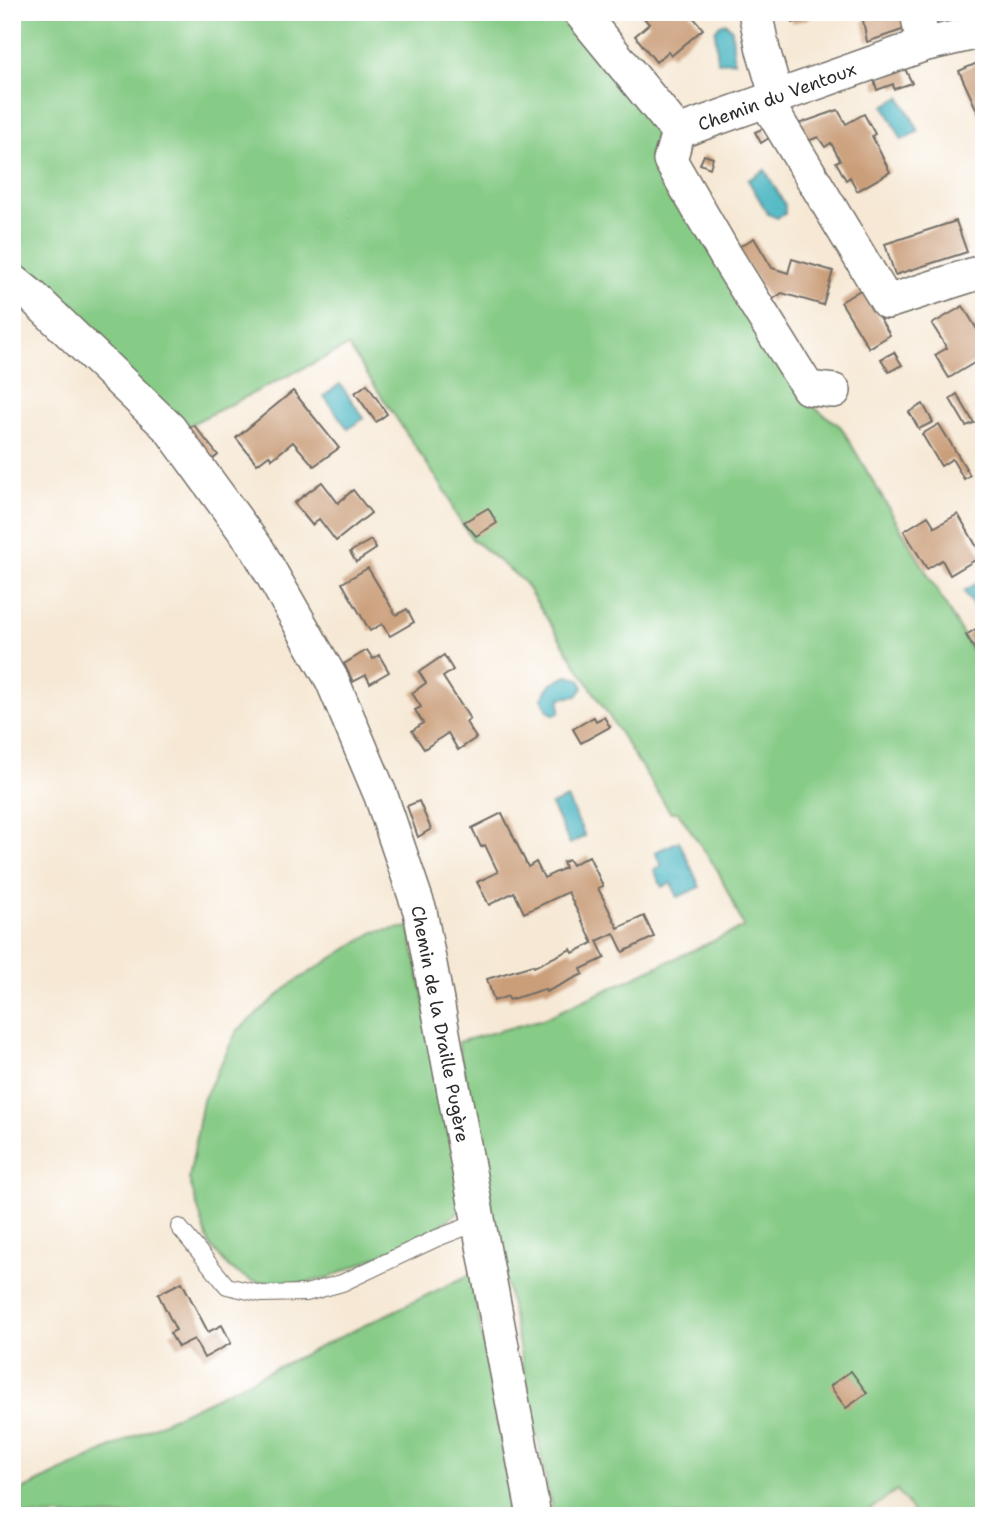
<svg xmlns="http://www.w3.org/2000/svg" width="996" height="1528" viewBox="0 0 996 1528" font-family="'Shantell Sans',sans-serif">
<style>
.built{fill:#ebd8ba}
.green{fill:#86cb86;stroke:#587b58;stroke-width:2}
.water{fill:#43b2bf;stroke:#376e75;stroke-width:2}
.building{fill:#ca9e79}
.lines{fill:none;stroke-linecap:round;stroke-linejoin:round}
.service-casing{stroke:#726d66;stroke-width:18}
.minor-casing{stroke:#726d66;stroke-width:36}
.service{stroke:#fff;stroke-width:16}
.minor{stroke:#fff;stroke-width:33}
.labels{text-anchor:middle;stroke-width:7;stroke-linejoin:round;paint-order:stroke}
.street-label{font-size:18px;fill:#2b2b2b;stroke:#fff}
</style>
<rect width="100%" height="100%" fill="#fff"/>
<filter id="ink" filterUnits="userSpaceOnUse"><feTurbulence type="fractalNoise" baseFrequency=".0143" numOctaves="2"/><feDisplacementMap in="SourceGraphic" scale="14" xChannelSelector="R" yChannelSelector="G"/><feConvolveMatrix kernelMatrix="1 2 1 2 8 2 1 2 1" color-interpolation-filters="sRGB"/></filter>
<filter id="wash" filterUnits="userSpaceOnUse"><feTurbulence type="fractalNoise" baseFrequency=".00686" numOctaves="4" result="noise"/><feDisplacementMap in="SourceGraphic" scale="28" xChannelSelector="R" yChannelSelector="G"/><feGaussianBlur stdDeviation="1.57" result="paint"/><feColorMatrix in="noise" values="0 0 0 0 0 0 0 0 0 0 0 0 0 0 0 0 0 1.4 0 .05"/><feComposite in="paint" operator="in"/></filter>
<g filter="url(#wash)">
<rect width="100%" height="100%" fill="#f6e8d4"/>
<path class="built" d="M897,1489l19,27h-55z"/>
<g class="green">
<path d="M21,12h543l95,111 -1,35 144,240 39,29 135,230 8,-5v864h-68l-19,-26 -36,26h-308l-95,-474 85,-23 201,-92 -26,-56 -40,-59h-8l-147,-231 -51,-42 -18,-27 -5,-15 -101,-151 -169,84 -167,-166v-238z"/>
<path d="M409,927l58,279 -40,29 -99,43 -37,7 -39,-4 -23,-13 -20,-24 -20,-65 14,-79 34,-69 54,-47 83,-52z"/>
<path d="M471,1274l43,242h-502v-21z"/>
</g>
<g class="water">
<path d="M726,23l6,7 2,31 -16,1 -3,-31 5,-6z"/>
<path d="M900,97l19,34 -17,9 -18,-34z"/>
<path d="M765,170l20,35v9l-8,4 -9,-4 -20,-34z"/>
<path d="M340,384l24,34 -16,11 -24,-33z"/>
<path d="M984,579v24l-9,6 -11,-18z"/>
<path d="M567,676l13,3 3,9 -6,8 -17,2v14l-5,3 -7,-4 -6,-13 9,-14z"/>
<path d="M567,798l18,38 -15,8 -19,-39z"/>
<path d="M679,841l21,46 -22,10 -7,-14 -9,4 -8,-17 8,-4 -7,-14z"/>
</g>
<g id="blocks">
<g class="building">
<path d="M639,12h50l14,17 -32,27 -3,-4 -12,10 -21,-26 14,-12z"/>
<path d="M790,12h18l1,7 -17,4z"/>
<path d="M886,12h19l3,16 -41,14 -4,-22 23,-4z"/>
<path d="M984,60v66l-25,-55z"/>
<path d="M905,69l7,14 -18,6 -1,-5 -16,6 -3,-10z"/>
<path d="M838,110l8,14 18,-10 11,20 -3,2 18,36 -33,19 -7,-14 -4,3 -10,-18 4,-2 -9,-17 -6,4 -7,-10 -15,6 -8,-18z"/>
<path d="M764,128l5,10 -8,5 -6,-11z"/>
<path d="M704,155l9,3 -3,10 -10,-4z"/>
<path d="M956,221l11,31 -72,23 -10,-31z"/>
<path d="M754,238l18,30 16,5 4,-14 41,12 -10,34 -41,-12 -12,8 -33,-53z"/>
<path d="M862,289l28,46 -21,13 -28,-46z"/>
<path d="M963,306l21,35v16l-35,21 -14,-23 12,-7 -15,-24z"/>
<path d="M894,352l8,13 -13,7 -8,-13z"/>
<path d="M367,384l20,30 -11,8 -21,-29z"/>
<path d="M293,391l46,57 -25,18 -21,-24 -21,17 -3,-4 -12,9 -21,-26z"/>
<path d="M957,394l17,29 -8,3 -16,-27z"/>
<path d="M923,404l10,18 -14,7 -10,-17z"/>
<path d="M939,424l31,51 -6,4 -12,-20 -11,7 -19,-32z"/>
<path d="M194,425l24,30 -6,5 -25,-31z"/>
<path d="M322,482l16,21 15,-13 18,23 -35,28 -17,-22 -7,6 -18,-22z"/>
<path d="M488,508l9,15 -21,13 -12,-14z"/>
<path d="M958,514l24,42 -32,19 -8,-15 -15,9 -23,-38 24,-15 7,11z"/>
<path d="M371,540l5,9 -20,13 -6,-10z"/>
<path d="M368,568l28,47 11,-6 7,13 -24,14 -8,-12 -12,7 -28,-48z"/>
<path d="M984,624v26l-6,5 -12,-20z"/>
<path d="M367,650l6,9 6,-4 10,17 -19,11 -4,-8 -13,7 -9,-18z"/>
<path d="M444,655l9,15 -10,7 27,42 -4,3 10,16 -18,12 -10,-17 -24,16 -12,-18 11,-8 -8,-13 6,-3 -9,-14 14,-10 -7,-11z"/>
<path d="M594,717l2,4 8,-4 6,10 -29,16 -8,-14z"/>
<path d="M419,801l12,28 -13,8 -11,-31z"/>
<path d="M502,813l26,54 8,-5 8,16 21,-10 -2,-6 6,-2 3,5 17,-9 14,30 -5,2 20,40 26,-12 10,21 -31,15 -9,-19 -17,8 8,17 -24,11 2,5 -37,18 -1,-3 -36,11 -1,-4 -14,5 -7,-22 46,-14 1,2 37,-18 2,4 20,-10 -25,-51 -44,21 -10,-21 -25,13 -12,-23 21,-10 -13,-27 -4,2 -9,-19z"/>
<path d="M182,1282l26,50 14,-7 9,18 -27,15 -10,-19 -16,8 -8,-14 6,-3 -18,-36z"/>
<path d="M851,1371l16,22 -21,15 -16,-22z"/>
</g>
</g>
</g>
<g filter="url(#ink)">
<use href="#blocks" fill-opacity="0" stroke="#726d66" stroke-width="2"/>
<g class="lines">
<defs>
<path id="service" d="M179,1227l48,59 35,8 44,-1 36,-10 95,-45 42,-16"/>
<g id="minor">
<path d="M580,12l98,120"/>
<path d="M755,12l8,38 14,48"/>
<path d="M917,12l6,33"/>
<path d="M766,101l121,201 97,-31"/>
<path d="M678,132l245,-87 61,-14"/>
<path d="M678,132l-8,28 57,98 81,130 26,3"/>
<path d="M12,280l21,17 137,132 88,121 74,130 49,116 39,115 114,605"/>
</g>
</defs>
<use href="#service" class="service-casing"/>
<use href="#minor" class="minor-casing"/>
<use href="#service" class="service"/>
<use href="#minor" class="minor"/>
</g>
</g>
<g class="labels">
<g class="street-label">
<text transform="translate(777 97) rotate(-20)" y="6">Chemin du Ventoux</text>
<text transform="translate(440 1024) rotate(79)" y="6">Chemin de la Draille Pugère</text>
</g>
</g>
<rect width="996" height="1528" fill="none" stroke="#fff" stroke-width="42"/>
</svg>
